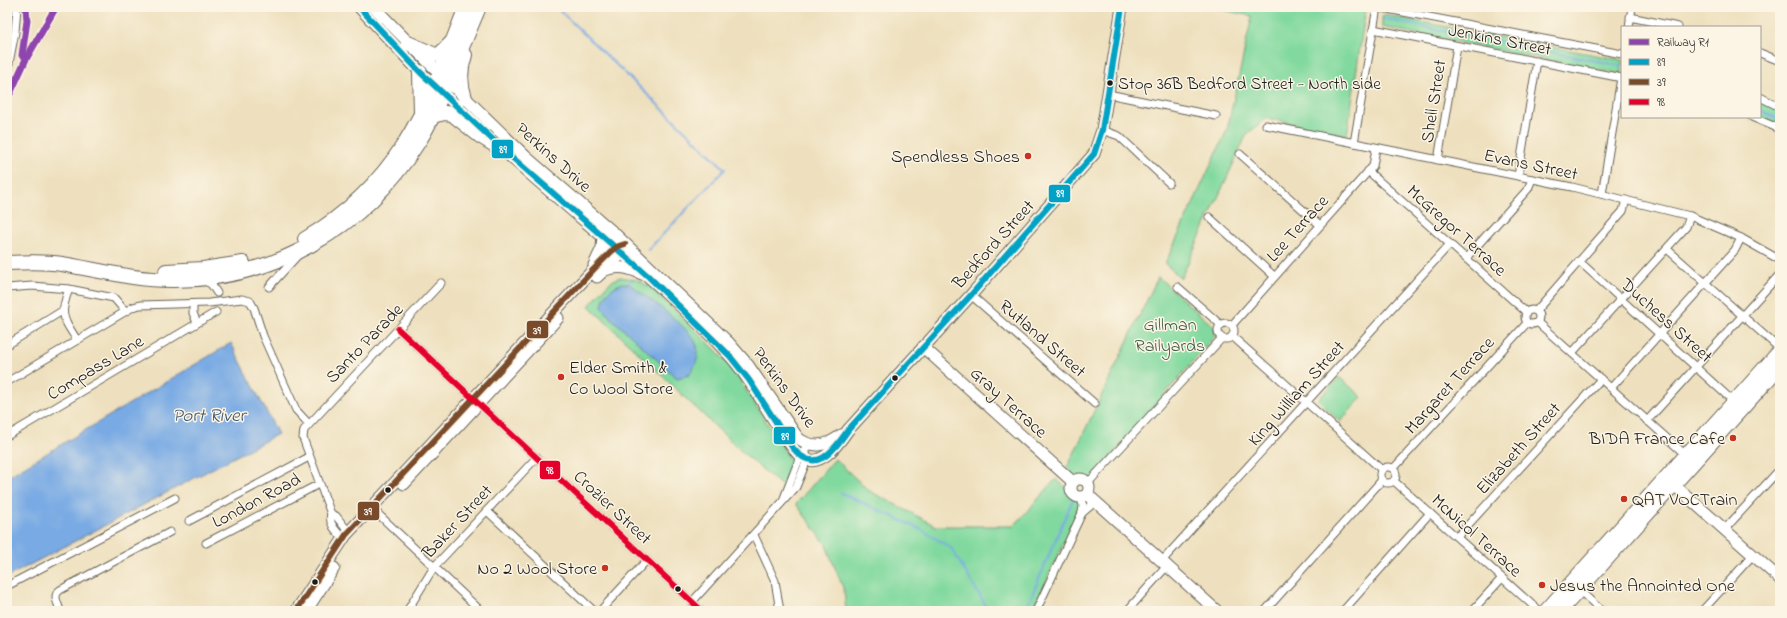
<svg xmlns="http://www.w3.org/2000/svg" width="1787" height="618" viewBox="0 0 1787 618" font-family="'Indie Flower',sans-serif">
<style>
.green{fill:#81d99f;stroke:#4e7a5e}
.water{fill:#79aae4;stroke:#4a6380}
.lines{fill:none;stroke-linecap:round;stroke-linejoin:round}
.stream{stroke:#79aae4;stroke-width:2}
.street-casing{stroke:#666155;stroke-width:9}
.secondary-casing{stroke:#666155;stroke-width:13}
.highway-casing{stroke:#666155;stroke-width:16}
.street{stroke:#fff;stroke-width:7}
.secondary{stroke:#fff;stroke-width:11}
.highway{stroke:#fff;stroke-width:14}
.bus-1-casing{stroke:#fcf5e5;stroke-width:9}
.bus-2-casing{stroke:#fcf5e5;stroke-width:9}
.bus-3-casing{stroke:#fcf5e5;stroke-width:9}
.bus-1{stroke:#01a2c5;stroke-width:6}
.bus-2{stroke:#7a4b2a;stroke-width:6}
.bus-3{stroke:#e4002b;stroke-width:6}
.rail-1-casing{stroke:#fcf5e5;stroke-width:10}
.rail-1{stroke:#8e44ad;stroke-width:7}
.bus-dot{fill:#1c1c1c;stroke:#fcf5e5;stroke-width:1.5}
.poi-dot{fill:#c8321e;stroke:#fcf5e5;stroke-width:1.5}
.labels{text-anchor:middle;stroke-width:3;stroke-linejoin:round;paint-order:stroke}
.bus-label{font-size:17px;fill:#1c1c1c;stroke:#fcf5e5;text-anchor:start}
.street-label{font-size:18px;fill:#1c1c1c;stroke:#fcf5e5}
.poi-label{font-size:18px;fill:#1c1c1c;stroke:#fcf5e5;text-anchor:end}
.park-label{font-size:18px;fill:#3f5e4a;stroke:#fcf5e5}
.water-label{font-size:19px;font-style:italic;fill:#41556c;stroke:#fcf5e5}
.line-badge{stroke:#fcf5e5;stroke-width:1.5}
.badge-label{font-size:11px;text-anchor:middle;font-weight:bold;fill:#fff}
</style>
<rect width="100%" height="100%" fill="#fcf5e5"/>
<filter id="ink" filterUnits="userSpaceOnUse"><feTurbulence type="fractalNoise" baseFrequency=".025" numOctaves="2"/><feDisplacementMap in="SourceGraphic" scale="8" xChannelSelector="R" yChannelSelector="G"/><feConvolveMatrix kernelMatrix="1 2 1 2 8 2 1 2 1" color-interpolation-filters="sRGB"/></filter>
<filter id="wash" filterUnits="userSpaceOnUse"><feTurbulence type="fractalNoise" baseFrequency=".012" numOctaves="4" result="noise"/><feDisplacementMap in="SourceGraphic" scale="16" xChannelSelector="R" yChannelSelector="G"/><feGaussianBlur stdDeviation="0.9" result="paint"/><feColorMatrix in="noise" values="0 0 0 0 0 0 0 0 0 0 0 0 0 0 0 0 0 1.4 0 .05"/><feComposite in="paint" operator="in"/></filter>
<g filter="url(#wash)">
<rect width="100%" height="100%" fill="#eee0be"/>
<g class="green">
<path d="M1208,7h158l-19,128 -80,-17 -20,16 -66,144 -16,-14 62,-134 25,-114z"/>
<path d="M1385,15l237,45v15l-240,-48v-10z"/>
<path d="M1760,102l20,8v15l-20,-9z"/>
<path d="M620,277l17,3 12,6 67,64 19,23 55,86 -2,13 -6,14 -40,-34 -153,-146 21,-24z"/>
<path d="M1158,277l56,50 1,9 -125,145 -16,-3 -7,-10z"/>
<path d="M1339,377l23,20 -22,25 -22,-22z"/>
<path d="M835,459l33,31 68,36h78l42,-47 26,23 -49,109h-187l-2,-21 -19,-47 -29,-39z"/>
</g>
<g class="water">
<path d="M623,283l6,1c15,11 63,44 68,62 3,12 -2,20 -8,29l-12,3 -68,-62 -7,-9c1,-12 9,-20 21,-24z"/>
<path d="M231,343l47,91 -271,143v-100z"/>
</g>
<g class="lines">
<g class="stream">
<path d="M556,7l169,162 -77,81"/>
<path d="M1384,19l238,47"/>
<path d="M1760,110l20,10"/>
<path d="M629,284l2,-5"/>
<path d="M841,493l81,37 29,18 38,63"/>
<path d="M1025,611l48,-112"/>
</g>
</g>
</g>
<g filter="url(#ink)">
<g class="lines">
<defs>
<g id="street">
<path d="M1377,7l245,47"/>
<path d="M1630,17l48,10"/>
<path d="M1629,27l3,-20"/>
<path d="M1373,29l249,49"/>
<path d="M1760,53l20,8"/>
<path d="M8,68l7,-36 2,-25"/>
<path d="M1108,94l108,22"/>
<path d="M1760,97l20,10"/>
<path d="M1752,117l28,12"/>
<path d="M1266,125l306,62 118,29 51,22 39,22"/>
<path d="M1102,130l17,6 50,47"/>
<path d="M1354,143l23,-136"/>
<path d="M1240,154l80,71"/>
<path d="M1438,160l19,-114"/>
<path d="M1368,171l158,141"/>
<path d="M1518,176l19,-115"/>
<path d="M1602,194l19,-116"/>
<path d="M1209,217l65,59"/>
<path d="M1667,249l113,100"/>
<path d="M1466,258l62,-69 4,-10"/>
<path d="M1579,261l155,141"/>
<path d="M203,280l8,4 6,9"/>
<path d="M269,287l30,-33"/>
<path d="M1178,287l43,38"/>
<path d="M7,288l25,-2 37,3 45,9 11,13"/>
<path d="M69,289c-10,26 -6,29 8,51"/>
<path d="M971,295l124,109"/>
<path d="M193,304v9l4,10"/>
<circle cx="1532" cy="317" r="7"/>
<path d="M1536,311l87,-100 3,-11"/>
<path d="M1537,322l151,135"/>
<circle cx="1226" cy="331" r="8"/>
<path d="M1232,325l141,-159 3,-18"/>
<path d="M398,329l304,282"/>
<path d="M1232,336l150,134"/>
<path d="M7,345l55,-34"/>
<path d="M1572,353l114,-126 4,-11"/>
<path d="M7,382l126,-75 7,-2 69,-2 33,-4 8,2 4,7 9,28 33,74 12,13"/>
<path d="M1611,388l124,-138 6,-12"/>
<path d="M1647,421l133,-147"/>
<path d="M7,436l209,-124"/>
<circle cx="1388" cy="475" r="8"/>
<path d="M1393,469l134,-146"/>
<path d="M1394,481l145,130"/>
<path d="M1088,483l134,-145"/>
<path d="M1081,497l2,9 -1,7 13,-11"/>
<path d="M784,498l18,-46"/>
<path d="M487,511l107,100"/>
<path d="M377,513l104,98"/>
<path d="M331,514l5,2 11,14 -1,5"/>
<path d="M189,521l120,-64"/>
<path d="M1724,530l56,-61"/>
<path d="M346,535l-4,2c-6,-6 -14,-14 -11,-23l-28,-76 1,-8 137,-147"/>
<path d="M754,535l21,46 5,30"/>
<path d="M1457,537l144,-158"/>
<path d="M206,543l113,-59"/>
<path d="M1162,561l288,-317"/>
<path d="M7,586l168,-88"/>
<path d="M1579,590l23,21"/>
<path d="M692,602l104,-115 11,-27 -2,-17"/>
<path d="M60,611c-2,-9 -8,-15 0,-21l110,-58"/>
<path d="M407,611l27,-44 103,-110"/>
<path d="M600,611l47,-51"/>
<path d="M1036,611l46,-98"/>
<path d="M1127,611l40,-45"/>
<path d="M1265,611l117,-131"/>
<path d="M1343,611l87,-98"/>
<path d="M1472,611l30,-33"/>
<path d="M1702,611l51,-56"/>
</g>
<g id="secondary">
<path d="M359,7l61,65 65,60"/>
<path d="M374,7l33,34"/>
<path d="M414,48l112,109 89,77 114,109 19,22 50,73c14,11 30,8 43,-3"/>
<path d="M500,147c76,70 160,133 231,210 26,29 41,67 67,97 20,19 39,-8 50,-24l123,-135 123,-141 8,-24 20,-123"/>
<path d="M594,265l8,-17 1,-13"/>
<path d="M605,270c14,-5 24,-2 37,4"/>
<path d="M597,277l21,-20 6,-11"/>
<path d="M923,347l150,135"/>
<circle cx="1080" cy="488" r="9"/>
<path d="M1668,481l12,9 100,89"/>
<path d="M404,484l154,-166"/>
<path d="M1087,494l130,117"/>
<path d="M296,611l50,-76 248,-266 22,-22 6,-2"/>
<path d="M306,611l28,-43"/>
</g>
<g id="highway">
<path d="M408,43l27,12 5,-1 12,-12"/>
<path d="M465,55c-5,14 -5,29 0,43"/>
<path d="M420,72l1,40"/>
<path d="M432,116l13,-3 7,1 28,22 26,16"/>
<path d="M305,239c97,-58 122,-132 161,-232"/>
<path d="M7,263c18,-1 37,-2 55,1 36,6 72,16 109,16 101,1 193,-51 246,-136 15,-22 24,-48 34,-72 10,-22 19,-43 28,-65"/>
<path d="M166,271l37,-2 40,-6"/>
<path d="M1546,611l234,-260"/>
<path d="M1560,611l220,-245"/>
</g>
</defs>
<use href="#street" class="street-casing"/>
<use href="#secondary" class="secondary-casing"/>
<use href="#highway" class="highway-casing"/>
<use href="#street" class="street"/>
<use href="#secondary" class="secondary"/>
<use href="#highway" class="highway"/>
<defs>
<path id="bus-1" d="M359,7l61,65 86,80 142,124 81,79 20,25 43,67c23,29 41,5 56,-17l123,-135 123,-141 8,-24 20,-123"/>
<path id="bus-2" d="M296,611l50,-76 248,-266 22,-22 9,-3"/>
<path id="bus-3" d="M398,329l304,282"/>
</defs>
<use href="#bus-1" class="bus-1-casing"/>
<use href="#bus-2" class="bus-2-casing"/>
<use href="#bus-3" class="bus-3-casing"/>
<use href="#bus-1" class="bus-1"/>
<use href="#bus-2" class="bus-2"/>
<use href="#bus-3" class="bus-3"/>
<defs>
<g id="rail-1">
<path d="M22,55l5,-34 -1,-14"/>
<path d="M7,100l19,-41 30,-52"/>
</g>
</defs>
<use href="#rail-1" class="rail-1-casing"/>
<use href="#rail-1" class="rail-1"/>
</g>
</g>
<g class="bus-dot">
<circle cx="1110" cy="83" r="3.5"/>
<circle cx="895" cy="378" r="3.5"/>
<circle cx="388" cy="490" r="3.5"/>
<circle cx="315" cy="582" r="3.5"/>
<circle cx="678" cy="589" r="3.5"/>
</g>
<g class="poi-dot">
<circle cx="1028" cy="156" r="4"/>
<circle cx="561" cy="377" r="4"/>
<circle cx="1733" cy="438" r="4"/>
<circle cx="1624" cy="499" r="4"/>
<circle cx="605" cy="568" r="4"/>
<circle cx="1542" cy="585" r="4"/>
</g>
<g class="labels">
<g class="bus-label">
<text x="1118" y="89">Stop 36B Bedford Street - North side</text>
</g>
<g class="street-label">
<text transform="translate(1500 39) rotate(11)" y="6">Jenkins Street</text>
<text transform="translate(1433 101) rotate(-81)" y="6">Shell Street</text>
<text transform="translate(554 157) rotate(42)" y="6">Perkins Drive</text>
<text transform="translate(1531 164) rotate(12)" y="6">Evans Street</text>
<text transform="translate(1297 228) rotate(-48)" y="6">Lee Terrace</text>
<text transform="translate(1457 230) rotate(42)" y="6">McGregor Terrace</text>
<text transform="translate(993 244) rotate(-48)" y="6">Bedford Street</text>
<text transform="translate(1667 320) rotate(42)" y="6">Duchess Street</text>
<text transform="translate(1043 338) rotate(41)" y="6">Rutland Street</text>
<text transform="translate(364 343) rotate(-46)" y="6">Santo Parade</text>
<text transform="translate(95 367) rotate(-31)" y="6">Compass Lane</text>
<text transform="translate(1449 385) rotate(-48)" y="6">Margaret Terrace</text>
<text transform="translate(785 387) rotate(54)" y="6">Perkins Drive</text>
<text transform="translate(1296 393) rotate(-48)" y="6">King William Street</text>
<text transform="translate(1009 402) rotate(42)" y="6">Gray Terrace</text>
<text transform="translate(1518 448) rotate(-48)" y="6">Elizabeth Street</text>
<text transform="translate(256 500) rotate(-28)" y="6">London Road</text>
<text transform="translate(613 507) rotate(43)" y="6">Crozier Street</text>
<text transform="translate(457 521) rotate(-47)" y="6">Baker Street</text>
<text transform="translate(1477 535) rotate(42)" y="6">McNicol Terrace</text>
</g>
<g class="poi-label">
<text x="1020" y="162">Spendless Shoes</text>
<text x="569" y="373" text-anchor="start">Elder Smith &amp;<tspan x="569" dy="21">Co Wool Store</tspan></text>
<text x="1725" y="444">BIDA France Cafe</text>
<text x="1632" y="505" text-anchor="start">QAT VOCTrain</text>
<text x="597" y="574">No 2 Wool Store</text>
<text x="1550" y="591" text-anchor="start">Jesus the Annointed One</text>
</g>
<g class="park-label">
<text x="1170" y="330">Gillman<tspan x="1170" dy="21">Railyards</tspan></text>
</g>
<g class="water-label">
<text x="209" y="421">Port River</text>
</g>
</g>
<g class="line-badge">
<rect x="491" y="139" width="23" height="20" rx="4" fill="#01a2c5"/>
<rect x="1048" y="184" width="23" height="19" rx="4" fill="#01a2c5"/>
<rect x="526" y="320" width="23" height="19" rx="4" fill="#7a4b2a"/>
<rect x="773" y="426" width="23" height="19" rx="4" fill="#01a2c5"/>
<rect x="539" y="460" width="22" height="20" rx="4" fill="#e4002b"/>
<rect x="357" y="501" width="23" height="20" rx="4" fill="#7a4b2a"/>
</g>
<g class="badge-label">
<text x="503" y="153">89</text>
<text x="1060" y="197">89</text>
<text x="537" y="334">39</text>
<text x="785" y="440">89</text>
<text x="550" y="474">98</text>
<text x="368" y="515">39</text>
</g>
<rect width="1787" height="618" fill="none" stroke="#fcf5e5" stroke-width="24"/>
<rect x="1621" y="26" width="140" height="92" fill="#fcf5e5" stroke="#a29e95"/>
<rect x="1629" y="39" width="20" height="6" fill="#8e44ad" stroke="#a29e95"/>
<text x="1657" y="46" font-size="12" fill="#1c1c1c">Railway R1</text>
<rect x="1629" y="59" width="20" height="6" fill="#01a2c5" stroke="#a29e95"/>
<text x="1657" y="66" font-size="12" fill="#1c1c1c">89</text>
<rect x="1629" y="79" width="20" height="6" fill="#7a4b2a" stroke="#a29e95"/>
<text x="1657" y="86" font-size="12" fill="#1c1c1c">39</text>
<rect x="1629" y="99" width="20" height="6" fill="#e4002b" stroke="#a29e95"/>
<text x="1657" y="106" font-size="12" fill="#1c1c1c">98</text>
</svg>
